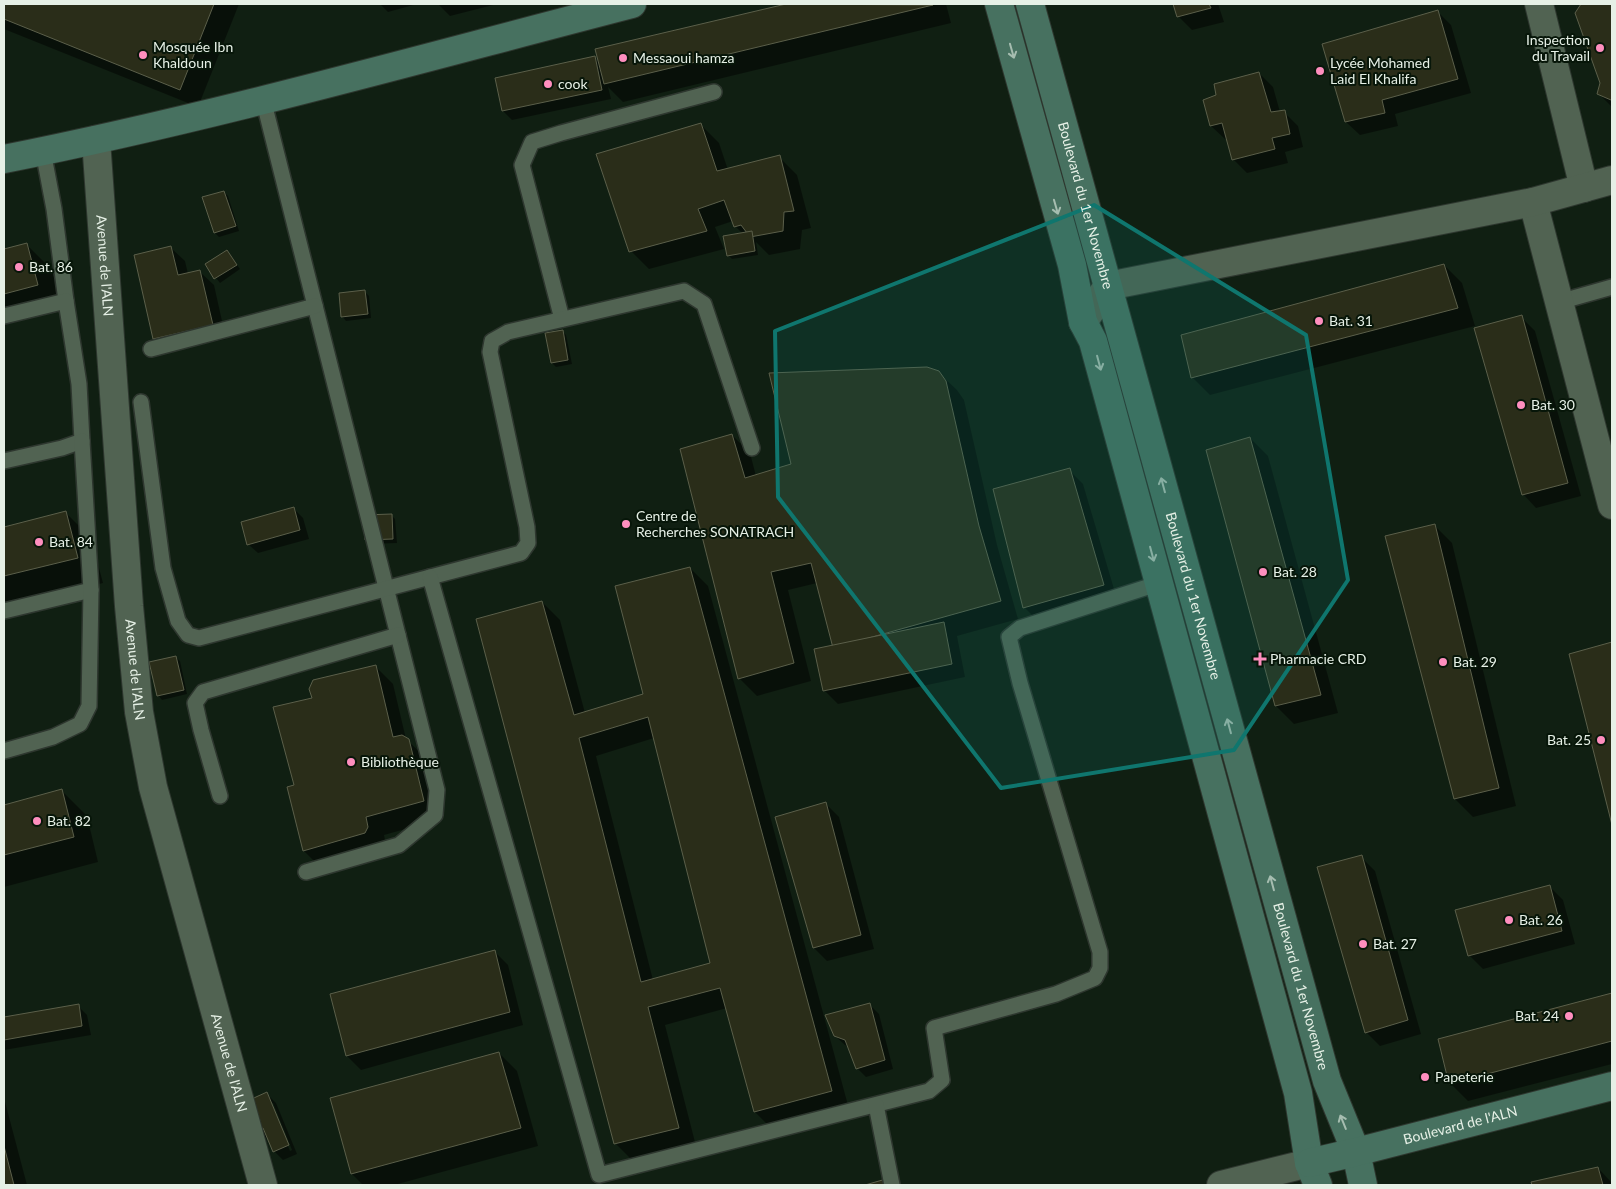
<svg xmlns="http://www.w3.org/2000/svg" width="1616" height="1189" viewBox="0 0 1616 1189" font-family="Lato,sans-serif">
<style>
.shadow{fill:#0007;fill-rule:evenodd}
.building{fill:#2a2d19;stroke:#5b5f4a;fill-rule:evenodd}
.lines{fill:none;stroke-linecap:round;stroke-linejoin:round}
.lane-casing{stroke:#2e372f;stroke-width:18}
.street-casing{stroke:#2e372f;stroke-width:30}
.secondary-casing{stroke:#2e372f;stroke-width:30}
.lane{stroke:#516352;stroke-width:15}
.street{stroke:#516352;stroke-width:28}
.secondary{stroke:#477160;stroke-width:28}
.oneway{stroke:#a6bdb0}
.marked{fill:#0f766e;fill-opacity:0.2;stroke:#0f766e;stroke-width:4;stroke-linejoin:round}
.poi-dot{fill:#fe8ebe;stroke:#071609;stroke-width:2}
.labels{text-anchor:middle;stroke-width:4;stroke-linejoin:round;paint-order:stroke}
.poi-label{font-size:14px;fill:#e6f0e6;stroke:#071609;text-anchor:start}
.street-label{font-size:14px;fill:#e6f0e6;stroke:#071609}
</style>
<rect width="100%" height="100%" fill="#101f12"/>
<g class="shadow">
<path d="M4,4h235l-41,103 -194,-78z"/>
<path d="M380,4h37l-29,8z"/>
<path d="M438,4h59l-47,12z"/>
<path d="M791,4h155l5,19 -328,79 -15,-15 3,12 -99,21 -9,-9 92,-53 5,5 -3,-13z"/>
<path d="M1175,4h43l6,18 -32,8 -14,-14z"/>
<path d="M1582,4h30v103l-14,-14 3,-10 -24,-70z"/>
<path d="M1438,12l13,13 20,68 -76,21 3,12 -38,9 -14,-13z"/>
<path d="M1259,73l14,14 7,25h4l14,14 5,21 -18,5 3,11 -41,10 -14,-14 -6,-20h-2l-14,-13z"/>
<path d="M701,125l18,18 9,27 51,-13 18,18 14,53 -9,2 -2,19 -31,6 -13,-13 2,13 -26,4 -4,-4 15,-21 -8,-8 -2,-5 -18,6 9,22 -75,20 -18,-18z"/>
<path d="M224,192l4,4 11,35 -20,6 -4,-4z"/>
<path d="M27,245l25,25 11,40 -59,15v-74z"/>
<path d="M171,248l14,13 3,13 12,-2 14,13 12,54 -58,13 -14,-14z"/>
<path d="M227,251l13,18 -20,14 -14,-18z"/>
<path d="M1444,265l18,18 13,43 -265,69 -18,-18z"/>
<path d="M364,291l5,5 2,22 -25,3 -4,-5z"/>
<path d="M1521,317l14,14 46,165 -45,12 -13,-14z"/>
<path d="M562,331l4,4 6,29 -16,3 -4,-4z"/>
<path d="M938,372l19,18 7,10 33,145 21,74 -61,17 8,41 -127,27 -14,-14 10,-44 -17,-63 -29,7 23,91 -54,15 -18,-18 -7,-243 18,18 6,23 36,-11z"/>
<path d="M1250,438l18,18 70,257 -44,11 -18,-18 -69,-255z"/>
<path d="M1069,470l14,14 34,115 -79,22 -14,-14z"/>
<path d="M294,509l9,9 6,21 -51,14 -10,-9z"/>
<path d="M66,513l25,25 12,45 -99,25v-80z"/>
<path d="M391,515l4,4 2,24 -27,1 -4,-4z"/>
<path d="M1434,525l18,18 64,263 -43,11 -18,-18z"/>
<path d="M690,568l18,18 141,523 -76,21 -18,-18 -28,-104 -62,17 31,121 -63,15 -18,-18 -73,-541 18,18 25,93 59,-19zM654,738l58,226 -59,16 -57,-224z"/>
<path d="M1612,643v177l-42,-165z"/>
<path d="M175,657l5,4 7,33 -25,6 -4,-5z"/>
<path d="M375,666l18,18 13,55 21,20 14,60 -57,16 2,10 -64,24 -18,-18 -15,-63 6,-3 18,-86z"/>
<path d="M62,791l25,25 11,46 -94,25v-80z"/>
<path d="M826,804l13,13 35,132 -47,12 -13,-13z"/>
<path d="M1361,857l14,14 46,163 -41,12 -14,-14z"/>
<path d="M1549,886l14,14 12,44 -92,25 -14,-14z"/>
<path d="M495,952l13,13 15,60 -162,45 -14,-14 -16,-61z"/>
<path d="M1612,994v70l-144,37 -18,-18 -10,-43z"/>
<path d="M870,1005l9,9 14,55 -27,8 -9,-9 -8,-21 -4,-2 -10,-9z"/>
<path d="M78,1006l9,9 4,20 -87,15v-32z"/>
<path d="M499,1053l18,18 21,75 -144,39h-31l-11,-11 -21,-75z"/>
<path d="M267,1094l9,9 21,51 -14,6 -9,-9 -6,-12h-1l-9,-9zM270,1103h3l19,47 -2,1z"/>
<path d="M4,1098l23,87h-23z"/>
<path d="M1598,1168l14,15v2h-79v-2z"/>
</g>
<g class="building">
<path d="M4,4h210l-34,86 -176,-71z"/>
<path d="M786,4l147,1 -329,79 -9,-35z"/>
<path d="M1173,4h36l2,4 -34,9z"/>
<path d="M1581,4h31v96h-1l-14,-6 3,-11 -25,-70z"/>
<path d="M1438,10l20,69 -76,21 3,13 -40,9 -23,-78z"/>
<path d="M595,56l7,34 -100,21 -7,-33z"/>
<path d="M1259,72l12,40 14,-2 5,24 -18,4 3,11 -43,11 -10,-37 -12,3 -7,-26 13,-5 -2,-11z"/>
<path d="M701,123l16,48 63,-16 14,56 -10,1 -1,19 -33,6 -9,-12 -7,2 -10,-27 -26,9 9,22 -78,21 -33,-98z"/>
<path d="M224,191l12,35 -22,7 -12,-36z"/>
<path d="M752,231l3,20 -28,5 -4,-20z"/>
<path d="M27,243l11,42 -34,9v-45z"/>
<path d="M171,246l7,29 22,-5 13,55 -60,14 -19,-84z"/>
<path d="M227,250l10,15 -23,14 -9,-15z"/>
<path d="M1444,264l14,44 -267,70 -10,-43z"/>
<path d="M365,290l3,24 -27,3 -2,-24z"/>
<path d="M1522,315l46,168 -46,12 -48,-167z"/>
<path d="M563,330l5,30 -17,3 -6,-30z"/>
<path d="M927,367l12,4 7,10 33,145 22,75 -168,47 -22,-85 -40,9 23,91 -56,16 -58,-230 52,-15 13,44 46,-14 -22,-91z"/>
<path d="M1250,437l71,258 -46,11 -69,-256z"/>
<path d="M1070,468l34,117 -81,23 -30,-119z"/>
<path d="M294,507l6,23 -53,15 -6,-23z"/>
<path d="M66,511l12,47 -74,18v-49z"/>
<path d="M392,514l1,25 -28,1 -2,-25z"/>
<path d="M1435,524l64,264 -45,11 -69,-263z"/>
<path d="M690,567l142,524 -78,21 -34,-124 -72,19 31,121 -65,16 -138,-525 66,-18 32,114 69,-21 -28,-108zM648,717l62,246 -69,19 -62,-244z"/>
<path d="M944,622l8,42 -129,27 -9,-42z"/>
<path d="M1612,642v183l-43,-171z"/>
<path d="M176,656l8,34 -27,6 -8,-34z"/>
<path d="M376,665l17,72 9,-2 7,4 15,62 -58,16 2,10 -3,6 -62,18 -16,-64 7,-2 -21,-78 39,-9 -3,-9 4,-9z"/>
<path d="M62,789l12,48 -70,18v-50z"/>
<path d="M826,802l35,133 -48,13 -38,-131z"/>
<path d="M1362,855l46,165 -43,13 -48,-166z"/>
<path d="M1550,885l12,46 -94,25 -13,-46z"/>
<path d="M495,950l15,62 -164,44 -16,-62z"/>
<path d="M1612,993v48l-163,43 -11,-45z"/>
<path d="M870,1003l15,57 -29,9 -11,-29 -11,-4 -9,-21z"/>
<path d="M79,1004l3,22 -78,14v-23z"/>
<path d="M499,1052l22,76 -170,46 -21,-76z"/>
<path d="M267,1092l22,53 -16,7 -10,-24 -6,3 -12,-29z"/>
<path d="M4,1146l10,39h-10z"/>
<path d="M1598,1167l5,18h-71l-1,-3z"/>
<path d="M893,1177l2,8h-30z"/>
</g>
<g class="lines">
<defs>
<g id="lane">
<path d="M263,99l174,691 -2,25 -36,30 -93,27"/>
<path d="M43,151l11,58 12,92"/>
<path d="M1559,302l53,-15"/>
<path d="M4,316l62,-15 13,83 3,57 -20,7 -58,13"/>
<path d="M562,319l-40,-154 10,-23 29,-9 153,-41"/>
<path d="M151,349l164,-43"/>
<path d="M141,402l22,166 15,53 10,14 11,3 322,-85 7,-10 -1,-16 -37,-175 2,-11 16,-9 176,-41 20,13 48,144"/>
<path d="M430,577l169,598 330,-84 13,-11 -8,-52 122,-34 39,-16 5,-10v-16l-80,-269 -11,-46 11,-9 140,-45"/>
<path d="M4,611l87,-21"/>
<path d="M4,751l49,-14 27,-13 9,-18 2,-116 -9,-149"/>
<path d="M220,796l-19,-66 -6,-27 8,-11 195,-57"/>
<path d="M876,1105l16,80"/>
</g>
<g id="street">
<path d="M1539,4l45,184"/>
<path id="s1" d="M96,140l33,466 10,106 14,75 110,398"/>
<path d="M1533,202l79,303"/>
<path d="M1083,322l25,-36 425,-84 79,-22"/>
<path d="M1221,1185l88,-22"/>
</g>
<g id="secondary">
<path d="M999,4l73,261 11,57 10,19 205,752 11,70 9,22"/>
<path id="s2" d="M1030,4l297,1077 29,71 7,33"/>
<path d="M4,159c211,-42 419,-101 628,-155"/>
<path id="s3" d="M1309,1163l47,-11 256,-66"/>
</g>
</defs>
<use href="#lane" class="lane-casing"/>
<use href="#street" class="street-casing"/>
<use href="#secondary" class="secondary-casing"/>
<use href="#lane" class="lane"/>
<use href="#street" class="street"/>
<use href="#secondary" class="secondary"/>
</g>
<defs><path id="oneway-shaft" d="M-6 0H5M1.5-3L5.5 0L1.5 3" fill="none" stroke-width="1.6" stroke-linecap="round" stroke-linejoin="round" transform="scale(1.25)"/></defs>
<g class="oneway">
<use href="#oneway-shaft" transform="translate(1012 51) rotate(74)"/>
<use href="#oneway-shaft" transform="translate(1056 207) rotate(74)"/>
<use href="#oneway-shaft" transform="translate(1099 363) rotate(75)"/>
<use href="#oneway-shaft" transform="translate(1163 485) rotate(-105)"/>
<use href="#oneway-shaft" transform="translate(1152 554) rotate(75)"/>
<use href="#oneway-shaft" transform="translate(1229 726) rotate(-105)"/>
<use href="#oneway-shaft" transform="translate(1272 883) rotate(-105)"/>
<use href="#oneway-shaft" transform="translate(1343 1122) rotate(-112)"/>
</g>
<path class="marked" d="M1094,205l212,130 42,245 -114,170 -233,38 -223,-291 -3,-166z"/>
<g class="poi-dot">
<circle cx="1600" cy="48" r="5"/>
<circle cx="143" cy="55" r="5"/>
<circle cx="623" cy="58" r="5"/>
<circle cx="1320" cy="71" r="5"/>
<circle cx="548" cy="84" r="5"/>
<circle cx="19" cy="267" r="5"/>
<circle cx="1319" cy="321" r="5"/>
<circle cx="1521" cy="405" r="5"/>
<circle cx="626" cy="524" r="5"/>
<circle cx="39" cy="542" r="5"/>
<circle cx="1263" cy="572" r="5"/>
<path d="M1257.5 651.5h5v5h5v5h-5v5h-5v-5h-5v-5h5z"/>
<circle cx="1443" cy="662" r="5"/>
<circle cx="1601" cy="740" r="5"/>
<circle cx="351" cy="762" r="5"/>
<circle cx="37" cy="821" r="5"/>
<circle cx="1509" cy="920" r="5"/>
<circle cx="1363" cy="944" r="5"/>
<circle cx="1569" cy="1016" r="5"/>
<circle cx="1425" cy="1077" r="5"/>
</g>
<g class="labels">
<g class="poi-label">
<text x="1590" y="45" text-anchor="end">Inspection<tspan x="1590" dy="16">du Travail</tspan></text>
<text x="153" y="52">Mosquée Ibn<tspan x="153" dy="16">Khaldoun</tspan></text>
<text x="633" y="63">Messaoui hamza</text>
<text x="1330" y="68">Lycée Mohamed<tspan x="1330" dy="16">Laid El Khalifa</tspan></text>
<text x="558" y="89">cook</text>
<text x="29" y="272">Bat. 86</text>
<text x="1329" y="326">Bat. 31</text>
<text x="1531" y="410">Bat. 30</text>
<text x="636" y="521">Centre de<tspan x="636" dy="16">Recherches SONATRACH</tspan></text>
<text x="49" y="547">Bat. 84</text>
<text x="1273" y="577">Bat. 28</text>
<text x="1270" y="664">Pharmacie CRD</text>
<text x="1453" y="667">Bat. 29</text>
<text x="1591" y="745" text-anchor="end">Bat. 25</text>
<text x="361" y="767">Bibliothèque</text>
<text x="47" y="826">Bat. 82</text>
<text x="1519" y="925">Bat. 26</text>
<text x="1373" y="949">Bat. 27</text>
<text x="1559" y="1021" text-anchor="end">Bat. 24</text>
<text x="1435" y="1082">Papeterie</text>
</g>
<g class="street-label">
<text dy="5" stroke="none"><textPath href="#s2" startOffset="209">Boulevard du 1er Novembre</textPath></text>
<text dy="5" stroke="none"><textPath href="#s1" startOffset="126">Avenue de l'ALN</textPath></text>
<text dy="5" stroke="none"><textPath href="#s2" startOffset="614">Boulevard du 1er Novembre</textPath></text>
<text dy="5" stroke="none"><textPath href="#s1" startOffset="531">Avenue de l'ALN</textPath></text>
<text dy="5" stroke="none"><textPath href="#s2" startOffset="1019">Boulevard du 1er Novembre</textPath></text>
<text dy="5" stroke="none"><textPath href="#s1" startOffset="936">Avenue de l'ALN</textPath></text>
<text dy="5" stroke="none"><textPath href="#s3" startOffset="156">Boulevard de l'ALN</textPath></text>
</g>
</g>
<rect width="1616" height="1189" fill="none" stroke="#e6f0e6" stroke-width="10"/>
</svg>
